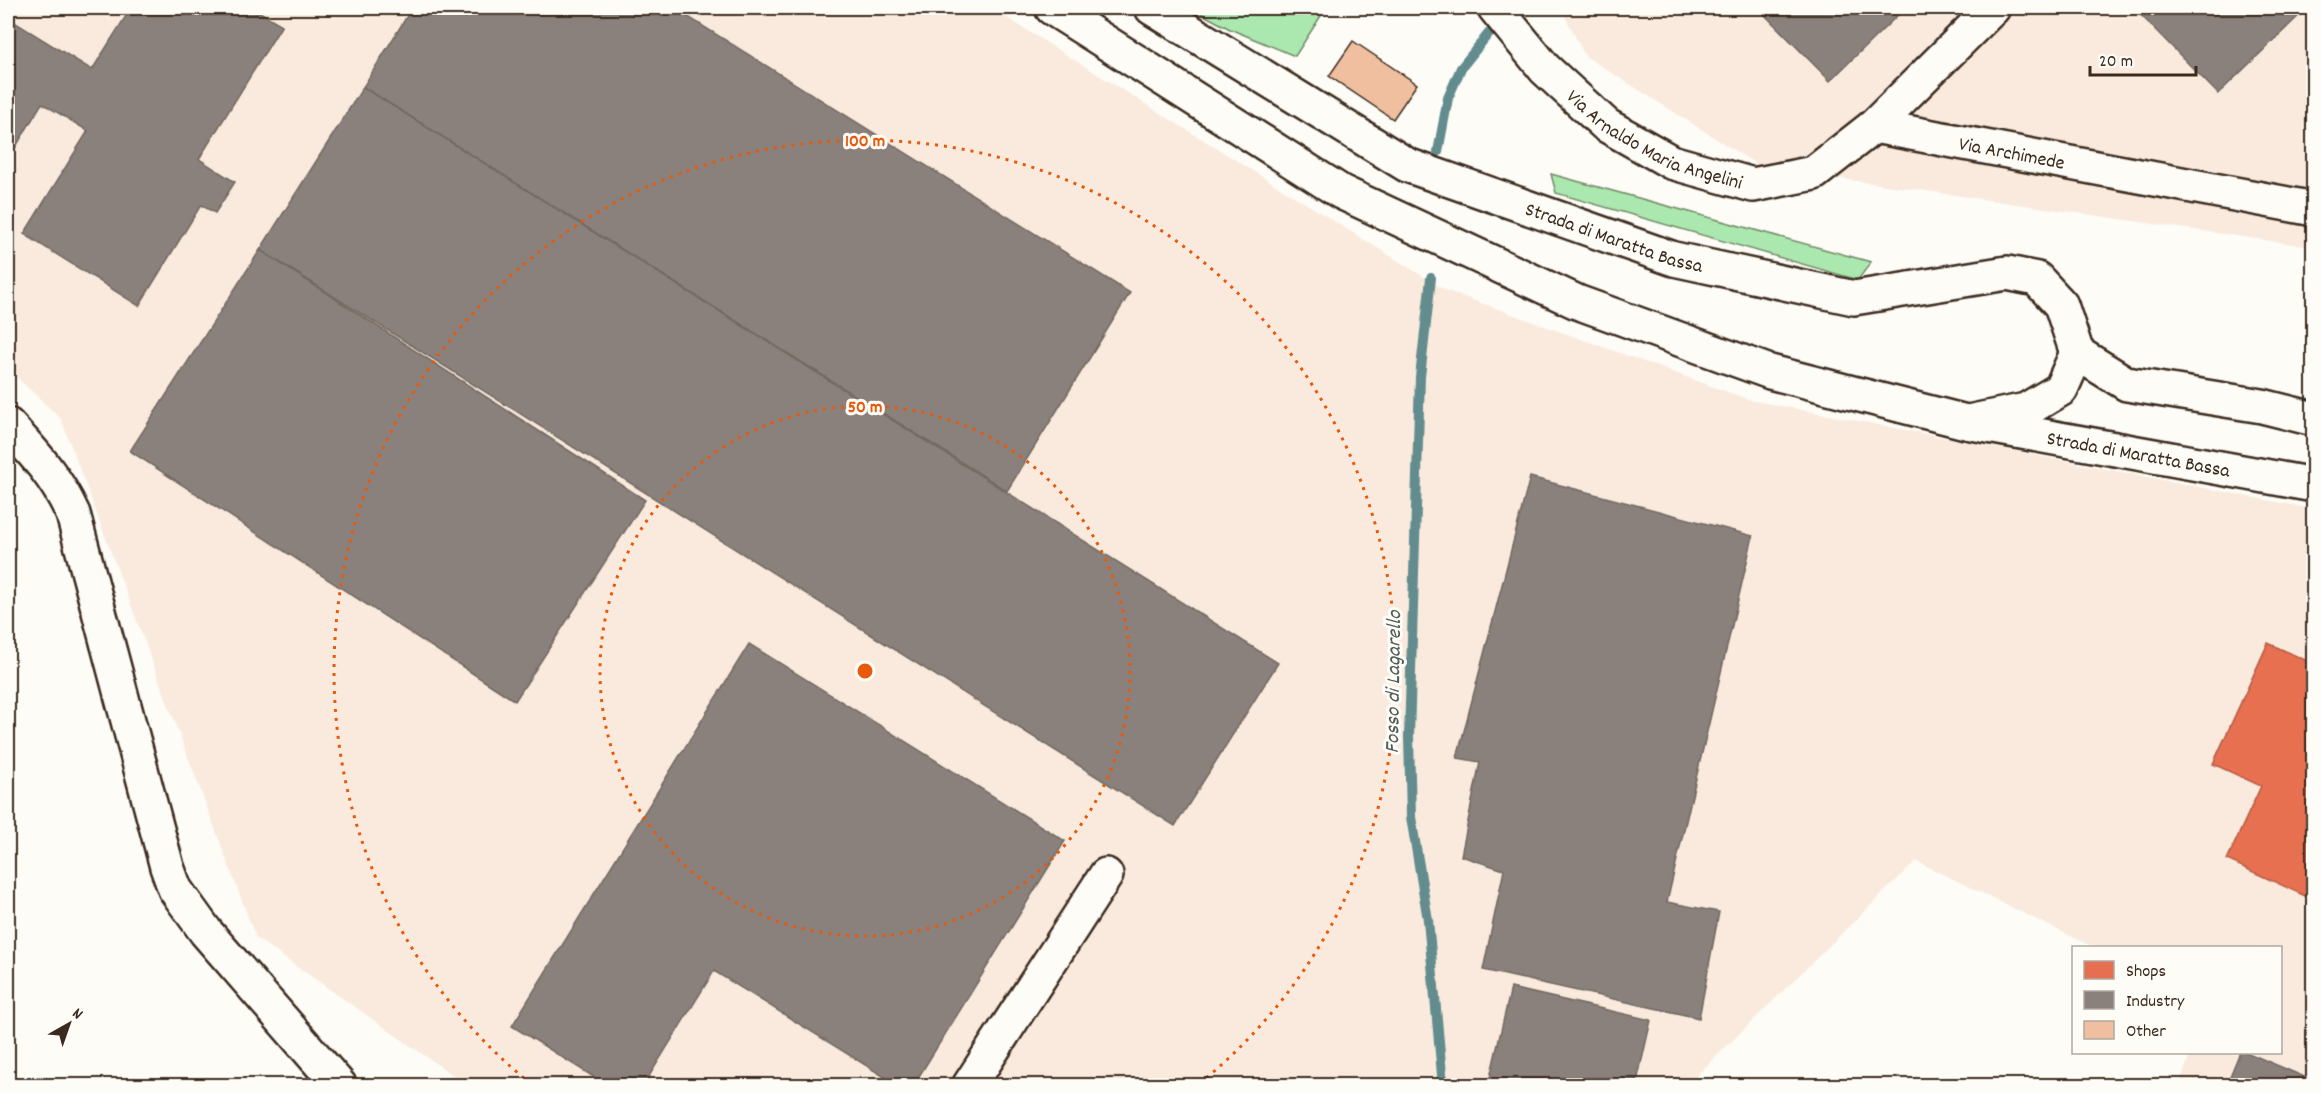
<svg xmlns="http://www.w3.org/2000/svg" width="2321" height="1093" viewBox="0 0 2321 1093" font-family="Dekko,sans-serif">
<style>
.built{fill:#f9eadd}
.green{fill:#aae8af;stroke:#728966;stroke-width:1.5}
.shops{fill:#e76f51;stroke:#b35a42;stroke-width:1.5}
.industry{fill:#8a817c;stroke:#726760;stroke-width:1.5}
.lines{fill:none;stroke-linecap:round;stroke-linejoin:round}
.stream{stroke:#638c8e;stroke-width:10}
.building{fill:#efbf9f;stroke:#3b2a1e;stroke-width:1.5}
.minor-casing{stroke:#3b2a1e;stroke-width:38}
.major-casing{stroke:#3b2a1e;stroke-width:38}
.minor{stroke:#fdfcf7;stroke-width:33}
.major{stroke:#fdfcf7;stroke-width:33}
.ring{fill:none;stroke:#e8590c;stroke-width:3;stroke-dasharray:3 6}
.labels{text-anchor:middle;stroke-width:6;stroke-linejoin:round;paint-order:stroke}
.street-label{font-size:20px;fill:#3b2a1e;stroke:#fdfcf7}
.water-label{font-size:21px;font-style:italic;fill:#4f5b56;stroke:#fdfcf7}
.centre{fill:#e8590c;stroke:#fdfcf7;stroke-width:3}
.ring-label{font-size:18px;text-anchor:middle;font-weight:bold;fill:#e8590c;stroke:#fdfcf7;stroke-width:6;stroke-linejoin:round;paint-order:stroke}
</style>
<rect width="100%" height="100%" fill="#fdfcf7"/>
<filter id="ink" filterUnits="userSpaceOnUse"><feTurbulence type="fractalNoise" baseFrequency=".0167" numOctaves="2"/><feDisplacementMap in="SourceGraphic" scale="12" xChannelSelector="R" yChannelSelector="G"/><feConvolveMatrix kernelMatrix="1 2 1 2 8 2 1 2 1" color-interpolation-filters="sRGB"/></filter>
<g filter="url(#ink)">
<g class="built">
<path d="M8,8h983l454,282 305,110 563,109v576h-134l12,-32 89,-1v-104l-187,-1 -177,-86 -229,224h-1220l-211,-147 -195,-519 -53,-50z"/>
<path d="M1561,8h752v239l-552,-80 -176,-111z"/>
</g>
<g class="green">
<path d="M1191,8h135l-31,48 -65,-27z"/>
<path d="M1551,174l320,88 -13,18 -302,-87z"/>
</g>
<path class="shops" d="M2268,643l46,21v236l-87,-40 34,-74 -48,-22z"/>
<g class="industry">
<path d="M131,8h122l29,17 -83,134 36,23 -20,31 -14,-8 -62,101 -115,-72 64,-103 -46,-28 -34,57v-142l84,52z"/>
<path d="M412,8h262l456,285 -123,198 -644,-404z"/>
<path d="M1758,8h147l-75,73z"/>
<path d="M2134,8h173l-89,86z"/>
<path d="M363,87l915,576 -103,163 -915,-576z"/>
<path d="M260,250l385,250 -130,201 -385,-250z"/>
<path d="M1530,477l223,59 -86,366 52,10 -20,106 -216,-48 21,-100 -43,-14 19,-94 -23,-4z"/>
<path d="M749,644l316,197 -152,245h-14l-185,-115 -71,115h-35l-96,-60z"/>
<path d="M1511,988l140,32 -15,66h-148z"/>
<path d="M2240,1052h6l68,29v5h-88z"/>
</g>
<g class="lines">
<g class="stream">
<path d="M1438,152l10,-54 13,-30 28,-35"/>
<path d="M1431,278l-11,99 -11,360 2,80 17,103 15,166"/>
</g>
</g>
<path class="building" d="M1353,41l64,43 -24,35 -64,-43z"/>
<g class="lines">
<defs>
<g id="minor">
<path id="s1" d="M1152,8l255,157 267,94 180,39 153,-25 30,6 24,26 16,48 50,31 135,22 52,13"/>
<path id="s2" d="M1495,8l50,61 61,56 65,37 82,23 61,-12 60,-47"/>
<path id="s3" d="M1993,8l-119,118 440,83"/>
<path d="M1968,422l58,-12 35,-21 16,-36"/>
<path d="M8,425c26,28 49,53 65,89l94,353 8,22 31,43 134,154"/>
<path d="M969,1086l137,-211"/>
</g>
<g id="major">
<path id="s4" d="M1052,8l289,184 236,110 193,70 196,50 348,63"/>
</g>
</defs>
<use href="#minor" class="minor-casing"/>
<use href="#major" class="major-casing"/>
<use href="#minor" class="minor"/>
<use href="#major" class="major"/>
</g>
</g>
<g class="ring">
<circle cx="865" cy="671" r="265"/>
<path d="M531 1084A531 531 0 1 1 1199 1084"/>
</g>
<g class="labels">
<g class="street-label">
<text dy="7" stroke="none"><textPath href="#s2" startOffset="212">Via Arnaldo Maria Angelini</textPath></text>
<text dy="7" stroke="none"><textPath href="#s3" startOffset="308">Via Archimede</textPath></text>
<text dy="7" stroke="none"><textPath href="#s1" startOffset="519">Strada di Maratta Bassa</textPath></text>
<text dy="7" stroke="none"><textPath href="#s4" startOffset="1186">Strada di Maratta Bassa</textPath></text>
</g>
<g class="water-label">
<text transform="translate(1392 682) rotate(-89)" y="7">Fosso di Lagarello</text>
</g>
</g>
<circle cx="865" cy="671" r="9" class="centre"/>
<g class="ring-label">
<text x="865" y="146">100 m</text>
<text x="865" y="412">50 m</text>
</g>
<rect width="2321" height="1093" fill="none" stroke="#fdfcf7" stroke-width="30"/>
<rect x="15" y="15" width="2291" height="1063" fill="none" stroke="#3b2a1e" stroke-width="2" filter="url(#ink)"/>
<rect x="2072" y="946" width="210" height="108" fill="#fdfcf7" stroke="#afa8a0" stroke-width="1.5"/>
<rect x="2084" y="961" width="30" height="18" fill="#e76f51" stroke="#afa8a0" stroke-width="1.5"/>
<text x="2126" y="976" font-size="18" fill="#3b2a1e">Shops</text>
<rect x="2084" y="991" width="30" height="18" fill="#8a817c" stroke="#afa8a0" stroke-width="1.5"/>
<text x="2126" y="1006" font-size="18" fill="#3b2a1e">Industry</text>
<rect x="2084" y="1021" width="30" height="18" fill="#efbf9f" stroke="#afa8a0" stroke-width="1.5"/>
<text x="2126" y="1036" font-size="18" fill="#3b2a1e">Other</text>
<g transform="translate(69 1024) rotate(40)" stroke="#fdfcf7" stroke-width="4.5" paint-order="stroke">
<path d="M0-4.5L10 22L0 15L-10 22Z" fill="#3b2a1e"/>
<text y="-9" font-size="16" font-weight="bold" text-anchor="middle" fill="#3b2a1e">N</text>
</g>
<path d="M2090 66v9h106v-9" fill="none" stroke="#3b2a1e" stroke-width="3"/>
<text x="2099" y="66" font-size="18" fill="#3b2a1e" stroke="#fdfcf7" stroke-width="4.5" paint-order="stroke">20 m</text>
</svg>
